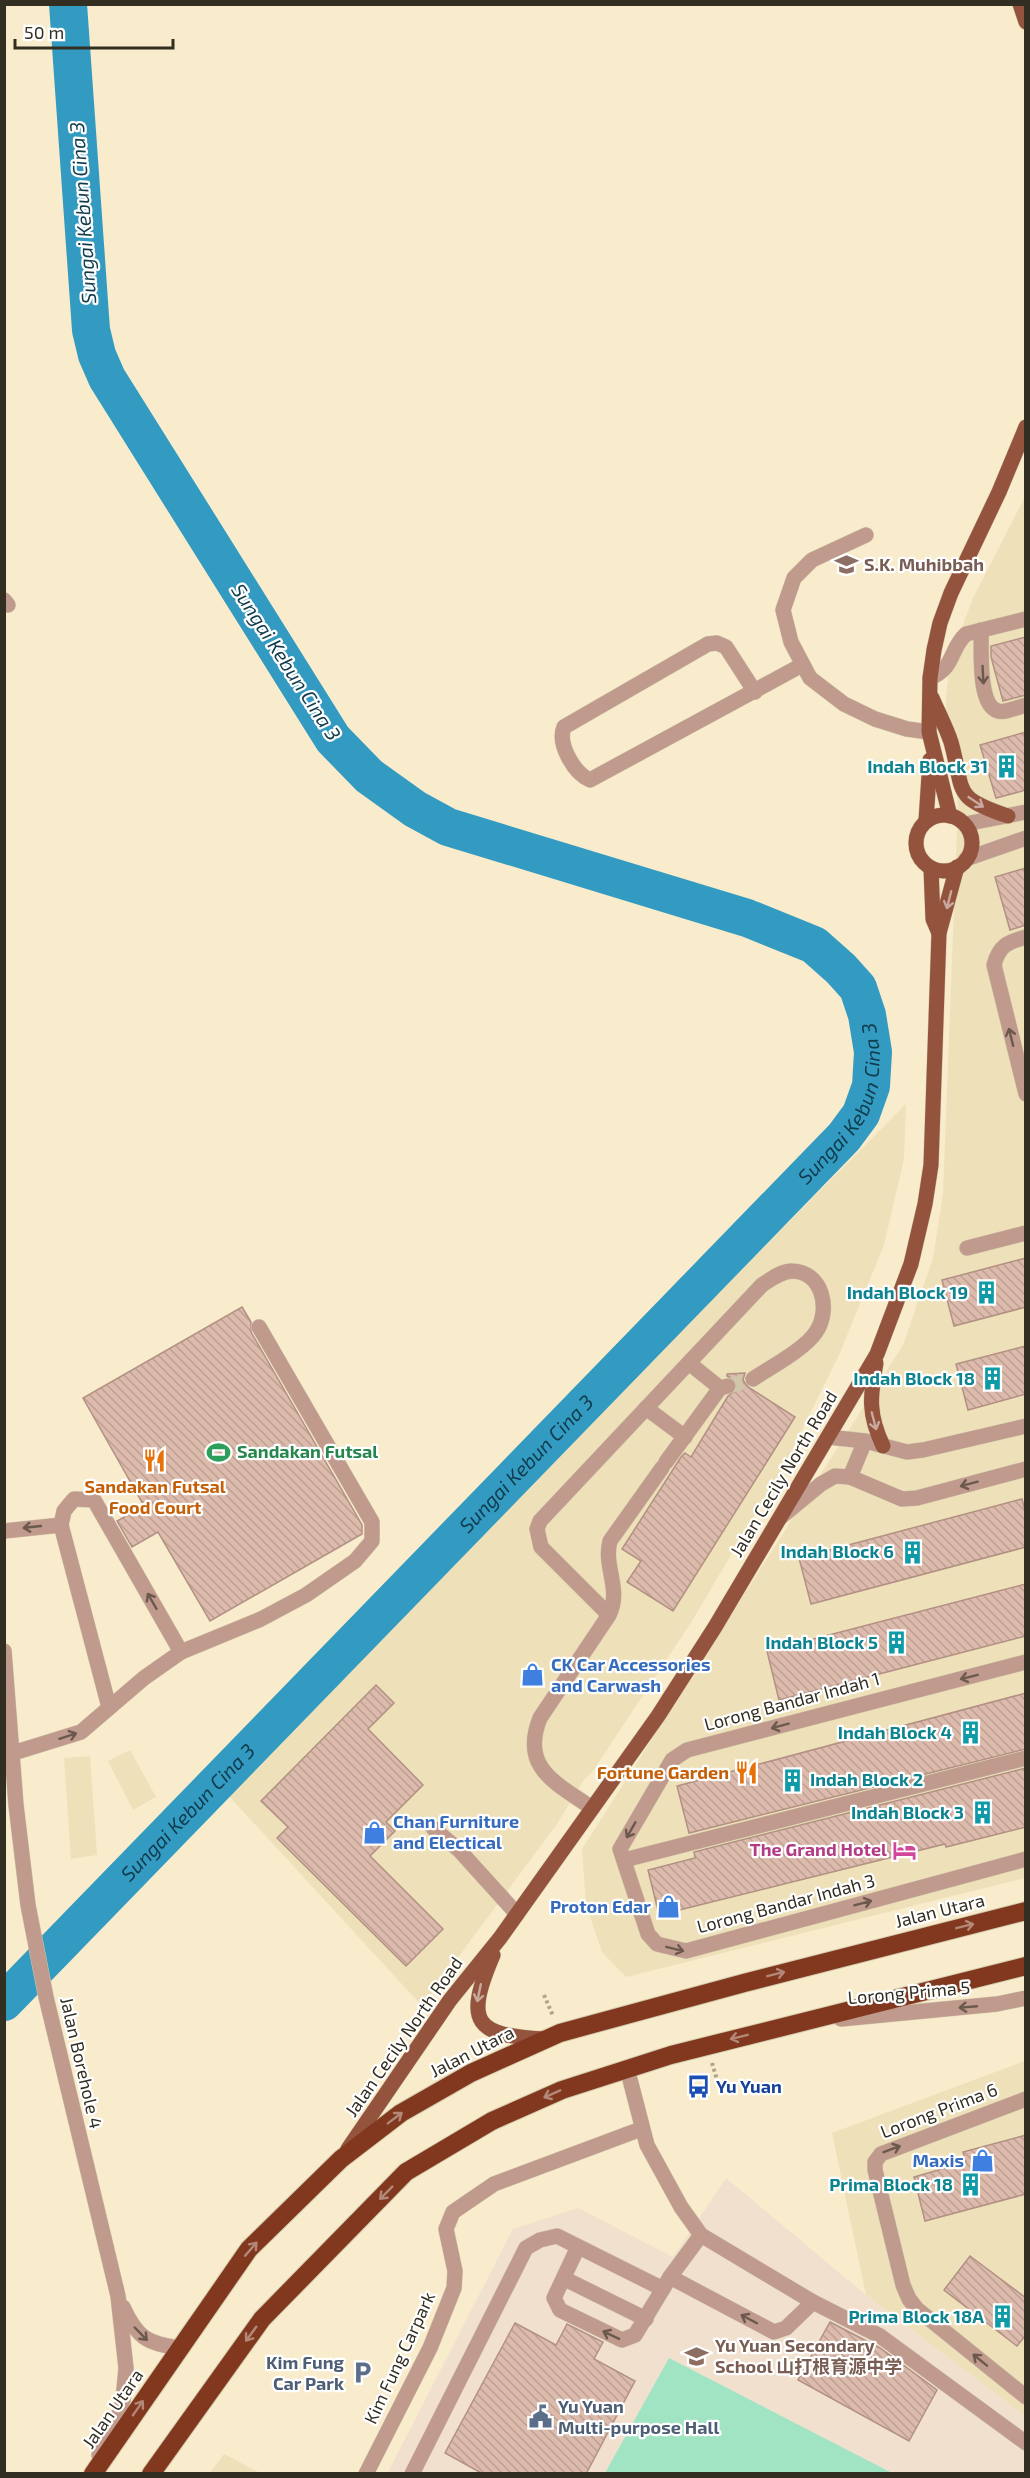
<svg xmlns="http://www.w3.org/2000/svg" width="1030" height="2478" viewBox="0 0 1030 2478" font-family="'Exo 2','Noto Sans SC',sans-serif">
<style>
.built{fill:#eee0b9}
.education{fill:#f1e0ce}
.grass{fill:#a1e4c3}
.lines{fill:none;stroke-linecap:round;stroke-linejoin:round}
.river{stroke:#339bc1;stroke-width:38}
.building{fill:url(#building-back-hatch);stroke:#b29183;stroke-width:1.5}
.minor-tunnel{stroke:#d0c6aa;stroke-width:15;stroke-dasharray:15 8;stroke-linecap:butt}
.minor-casing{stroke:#d4caad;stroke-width:16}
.major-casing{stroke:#d4caad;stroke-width:16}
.highway-casing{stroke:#d4caad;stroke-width:20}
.path{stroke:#ada48b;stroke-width:4;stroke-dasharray:3 3;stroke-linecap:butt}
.minor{stroke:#bf9a8d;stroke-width:15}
.major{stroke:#93533d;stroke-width:15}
.highway{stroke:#81381e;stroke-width:18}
.oneway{stroke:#6a594c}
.oneway2{stroke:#c9a99e}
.oneway3{stroke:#b38878}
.labels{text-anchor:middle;stroke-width:4.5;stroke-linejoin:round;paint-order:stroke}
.education-label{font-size:18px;font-weight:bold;fill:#785e54;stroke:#fff;text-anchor:start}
.culture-label{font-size:18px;font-weight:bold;fill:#0d838f;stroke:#fff;text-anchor:end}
.leisure-label{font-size:18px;font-weight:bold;fill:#27864d;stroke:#fff;text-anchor:start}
.street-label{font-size:18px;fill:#322e21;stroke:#fff}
.food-label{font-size:18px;font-weight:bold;fill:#c56008;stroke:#fff}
.shop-label{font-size:18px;font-weight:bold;fill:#366cbe;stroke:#fff;text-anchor:start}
.hotel-label{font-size:18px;font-weight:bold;fill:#b23c85;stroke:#fff;text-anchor:end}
.transit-label{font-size:18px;font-weight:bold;fill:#164399;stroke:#fff;text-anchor:start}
.service-label{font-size:18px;font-weight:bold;fill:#4e5e75;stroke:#fff;text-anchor:end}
.water-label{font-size:20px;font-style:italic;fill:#103c4d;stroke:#fff}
</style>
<defs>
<pattern id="building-back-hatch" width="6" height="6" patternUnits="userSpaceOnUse" patternTransform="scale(1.5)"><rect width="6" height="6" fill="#dcbaac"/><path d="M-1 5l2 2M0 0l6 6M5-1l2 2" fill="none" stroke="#bda094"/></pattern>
</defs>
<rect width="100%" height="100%" fill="#f8eccc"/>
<g class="built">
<path d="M1025,497v1381l-399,99 -24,-25 -16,-47 -4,-56 321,-504 30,-87 10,-64 15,-390 -4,-35 -8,-34v-39l5,-40 22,-58z"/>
<path d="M906,1104l-2,55 -20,86 -45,110 -53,107 -94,159 -99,150 -9,9 -27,44 -135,182 -194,-211 158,-161 108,-115z"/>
<path d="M130,1750l26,47 -23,13 -25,-49z"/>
<path d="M90,1756l7,99 -26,4 -7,-101z"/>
<path d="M1025,2061v355l-159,-121 -34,-162z"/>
<path d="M224,2454l36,19h-50z"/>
</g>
<path class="education" d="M726,2178l140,117 159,121v57l-638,1 126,-245 65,-21 95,49z"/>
<path class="grass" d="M669,2358l223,115h-287z"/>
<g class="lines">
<path class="river" id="s1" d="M4,2002l840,-865 17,-23 10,-28 2,-34 -6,-37 -9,-27 -17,-19 -27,-24 -67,-27 -299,-91 -33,-18 -46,-33 -36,-37 -226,-361 -10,-23 -6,-25 -23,-326"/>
</g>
<g class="building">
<path d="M1026,637v58l-23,6 -12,-44v-11z"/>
<path d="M1026,732v58l-30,8 -16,-53z"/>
<path d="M1026,868v57l-16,5 -15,-53z"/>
<path d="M1026,1258v49l-72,19 -12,-46z"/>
<path d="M242,1307l9,15v10l111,193v9l-152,87 -52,-89 -26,15 -15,-26 27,-15 -61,-108z"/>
<path d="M1026,1346v48l-58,16 -12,-46z"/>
<path d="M745,1373l-2,7 5,7 47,30 -122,194 -46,-29 14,-21 -19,-12 59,-92 4,-4 6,4 37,-61 9,-7 -2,-9 -8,-4v-2z"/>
<path d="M1022,1499l4,15v33l-215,57 -12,-46z"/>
<path d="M1026,1584v52l-247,64 -12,-49z"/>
<path d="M376,1685l18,18 -26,26 55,56 -37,37 9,9 -25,25 73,73 -37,37 -129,-128 11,-11 -27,-26z"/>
<path d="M1026,1693v56l-337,84 -12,-47z"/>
<path d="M1026,1768v59l-80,20 -1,-3 -286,71 -11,-45 47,-12 -1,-6z"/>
<path d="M1026,2135v59l-101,27 -11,-44 52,-15 -3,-10z"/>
<path d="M970,2256l56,42v37l-9,11 -73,-56z"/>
<path d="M830,2322l50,26 57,42 -28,51 -111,-61z"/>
<path d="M515,2323l41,22 11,-21 36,18 -9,17 41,22 -49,93h-103l-38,-21z"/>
</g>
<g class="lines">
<path class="minor-tunnel" d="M728,1386l25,-7"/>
<defs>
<g id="minor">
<path d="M866,535l-54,25 -18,18 -11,32 8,32 19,36 34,26 31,15 32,10 22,3"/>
<path d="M4,600l4,5"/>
<path d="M981,630c1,19 -4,75 17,81 7,2 20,-4 28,-6"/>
<path d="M930,678c25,-10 19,-28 36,-44l60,-15"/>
<path d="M755,692l-29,-45 -9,-4 -9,1 -144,83c-7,17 10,46 26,53l212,-115"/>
<path d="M965,824l61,-12"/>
<path d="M966,859l60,-21"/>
<path d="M1026,937c-19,5 -27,9 -32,28l32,129"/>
<path d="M967,1248l59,-15"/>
<path d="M689,1363l31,25"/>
<path d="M646,1408l39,29"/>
<path d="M828,1437l37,4 42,11 16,-2 103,-24"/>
<path d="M666,1462l54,-74 8,-2"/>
<path d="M662,1468l-52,73c-7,26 12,48 -1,74l-68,-68 -4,-18 3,-8 222,-236c9,-6 18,-13 29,-14 32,0 40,39 25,61 -11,17 -45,35 -63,47"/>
<path d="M850,1477l15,-36"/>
<path d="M781,1517l40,-33 14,-8 15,1 52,22 15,-1 109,-29"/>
<path d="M61,1525l48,182"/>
<path d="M4,1531l57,-6 3,-14 10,-12 20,1 87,152"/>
<path d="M4,1651l12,154 12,100 18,92 72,299 8,72 -3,32 -5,17 -19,38"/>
<path d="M1026,1662l-339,88 -15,10 -52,89 28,85 9,10 29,7 340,-92"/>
<path d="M13,1753l68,-21 63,-54 37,-26 80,-33 45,-24 49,-34 17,-20v-19l-113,-195"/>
<path d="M592,1808c-36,-25 -72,-40 -52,-90l69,-103"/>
<path d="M433,1828l26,22 58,64"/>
<path d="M624,1860l402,-102"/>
<path d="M841,2019l156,-15 29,-6"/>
<path d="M627,2068l20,77 34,62 20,28 112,67 67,34 146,107"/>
<path d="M1026,2099l-145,55 -6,8v8l28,115 6,14 8,10 109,88"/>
<path d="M578,2247l-24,51 6,12 62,30 13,-5 35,-58 31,-42"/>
<path d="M670,2277l104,55 12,-4 27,-26"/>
<path d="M565,2279l81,40"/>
<path d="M123,2307c14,31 25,37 57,41"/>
<path d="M366,2474l64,-126 24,-60 1,-17 -9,-42 7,-17 41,-28 147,-55"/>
<path d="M412,2474l114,-226 14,-8 17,-4 106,53"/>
</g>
<g id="major">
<path d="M1020,4l6,18"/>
<path d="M932,698c6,14 14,29 19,44 14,50 0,55 57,74"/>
<circle cx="944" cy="843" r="28"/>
<path d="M950,816l-21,-84 1,-54 4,-28 6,-27 11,-30 48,-101 27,-65"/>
<path d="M926,821l4,-61"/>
<path d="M931,868l2,51 6,14"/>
<path d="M876,1363c-6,34 -8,51 7,83"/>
<path d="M493,1955c-29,68 -19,81 54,84"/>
<path d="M348,2149l102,-149 50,-62 158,-222 57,-89 162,-273 34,-90 14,-60 6,-39 8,-232 18,-66"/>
</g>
<g id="highway">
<path d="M93,2474l156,-225 92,-90 60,-46 70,-40 89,-40 184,-50 282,-72"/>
<path d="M151,2474l111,-155 144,-147 86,-51 70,-31 109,-35 355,-89"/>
</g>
</defs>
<use href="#minor" class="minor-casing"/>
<use href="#major" class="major-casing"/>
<use href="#highway" class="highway-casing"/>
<g class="path">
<path d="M544,1995l9,21"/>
<path d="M712,2063l6,20"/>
</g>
<use href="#minor" class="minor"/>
<use href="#major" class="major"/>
<use href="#highway" class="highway"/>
</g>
<defs><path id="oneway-shaft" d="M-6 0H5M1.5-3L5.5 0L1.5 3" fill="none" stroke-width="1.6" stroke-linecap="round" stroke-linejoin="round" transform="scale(1.5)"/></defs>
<g class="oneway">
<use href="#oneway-shaft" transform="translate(983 675) rotate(87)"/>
<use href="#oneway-shaft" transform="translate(1011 1037) rotate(-104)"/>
<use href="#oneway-shaft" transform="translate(969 1484) rotate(165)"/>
<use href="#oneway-shaft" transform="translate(32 1527) rotate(174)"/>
<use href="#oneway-shaft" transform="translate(152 1601) rotate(-120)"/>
<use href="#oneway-shaft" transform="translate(969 1677) rotate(166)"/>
<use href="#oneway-shaft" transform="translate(780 1726) rotate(165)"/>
<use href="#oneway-shaft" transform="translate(68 1736) rotate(-18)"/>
<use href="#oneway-shaft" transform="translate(631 1830) rotate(120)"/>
<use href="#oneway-shaft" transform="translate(863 1903) rotate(-15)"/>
<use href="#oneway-shaft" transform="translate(675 1949) rotate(14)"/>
<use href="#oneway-shaft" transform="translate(968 2007) rotate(175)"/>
<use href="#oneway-shaft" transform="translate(892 2149) rotate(-21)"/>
<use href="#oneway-shaft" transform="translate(749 2319) rotate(-152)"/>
<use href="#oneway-shaft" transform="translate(141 2334) rotate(46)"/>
<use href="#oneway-shaft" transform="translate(611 2335) rotate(-155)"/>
<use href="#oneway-shaft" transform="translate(980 2360) rotate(-141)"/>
</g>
<g class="oneway2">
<use href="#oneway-shaft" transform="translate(976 802) rotate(34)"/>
<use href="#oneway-shaft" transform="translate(949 900) rotate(104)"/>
<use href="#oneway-shaft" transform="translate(874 1421) rotate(75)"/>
<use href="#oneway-shaft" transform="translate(479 1993) rotate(102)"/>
</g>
<g class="oneway3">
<use href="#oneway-shaft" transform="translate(965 1926) rotate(-14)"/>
<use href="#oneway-shaft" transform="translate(776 1974) rotate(-14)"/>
<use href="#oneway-shaft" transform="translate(739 2037) rotate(166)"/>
<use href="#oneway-shaft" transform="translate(552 2094) rotate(156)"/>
<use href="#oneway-shaft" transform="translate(395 2118) rotate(-37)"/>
<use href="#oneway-shaft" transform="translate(386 2193) rotate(135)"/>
<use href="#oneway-shaft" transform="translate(251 2249) rotate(-49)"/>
<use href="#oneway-shaft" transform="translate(251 2334) rotate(126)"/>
<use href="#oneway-shaft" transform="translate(138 2408) rotate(-55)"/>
</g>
<defs>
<symbol id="school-bare" viewBox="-9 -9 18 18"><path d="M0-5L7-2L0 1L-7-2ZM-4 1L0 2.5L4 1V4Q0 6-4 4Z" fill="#8d6e63" stroke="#fff" stroke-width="2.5" paint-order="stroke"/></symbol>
<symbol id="building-bare" viewBox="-9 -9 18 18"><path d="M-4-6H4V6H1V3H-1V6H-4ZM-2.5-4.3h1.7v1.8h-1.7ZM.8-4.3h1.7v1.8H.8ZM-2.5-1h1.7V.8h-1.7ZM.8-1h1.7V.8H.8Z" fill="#0f9aa8" stroke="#fff" stroke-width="2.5" paint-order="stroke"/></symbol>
<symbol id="stadium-bare" viewBox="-9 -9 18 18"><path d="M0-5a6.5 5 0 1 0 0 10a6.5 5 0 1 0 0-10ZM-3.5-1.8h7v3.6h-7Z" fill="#2e9e5b" stroke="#fff" stroke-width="2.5" paint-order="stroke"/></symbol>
<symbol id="restaurant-bare" viewBox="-9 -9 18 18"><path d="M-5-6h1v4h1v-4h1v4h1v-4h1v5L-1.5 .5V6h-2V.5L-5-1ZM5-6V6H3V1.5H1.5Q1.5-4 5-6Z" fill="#e8710a" stroke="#fff" stroke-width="2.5" paint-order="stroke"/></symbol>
<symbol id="shop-bare" viewBox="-9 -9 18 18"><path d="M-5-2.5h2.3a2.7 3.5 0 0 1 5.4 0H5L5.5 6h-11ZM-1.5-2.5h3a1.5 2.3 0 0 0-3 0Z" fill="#3f7fe0" stroke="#fff" stroke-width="2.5" paint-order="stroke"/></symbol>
<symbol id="hotel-bare" viewBox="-9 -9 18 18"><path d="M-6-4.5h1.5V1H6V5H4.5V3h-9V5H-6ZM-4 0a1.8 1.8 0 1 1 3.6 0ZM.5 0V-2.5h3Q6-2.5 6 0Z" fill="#d1479c" stroke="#fff" stroke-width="2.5" paint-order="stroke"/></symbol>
<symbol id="bus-bare" viewBox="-9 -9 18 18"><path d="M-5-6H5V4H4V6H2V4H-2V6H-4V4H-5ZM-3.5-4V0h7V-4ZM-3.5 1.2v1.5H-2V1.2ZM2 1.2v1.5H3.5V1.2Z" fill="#1a4fb4" stroke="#fff" stroke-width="2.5" paint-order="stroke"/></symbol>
<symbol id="parking-bare" viewBox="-9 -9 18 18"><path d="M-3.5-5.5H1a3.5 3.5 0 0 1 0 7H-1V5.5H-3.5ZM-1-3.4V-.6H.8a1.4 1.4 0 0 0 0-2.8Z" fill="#5c6f8a" stroke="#fff" stroke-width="2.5" paint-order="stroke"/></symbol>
<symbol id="civic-bare" viewBox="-9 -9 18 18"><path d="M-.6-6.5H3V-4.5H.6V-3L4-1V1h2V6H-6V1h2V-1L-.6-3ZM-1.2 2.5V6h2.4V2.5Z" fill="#5c6f8a" stroke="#fff" stroke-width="2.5" paint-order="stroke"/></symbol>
</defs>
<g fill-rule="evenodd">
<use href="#school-bare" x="830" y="548" width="33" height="33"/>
<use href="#building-bare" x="990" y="750" width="33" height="33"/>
<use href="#building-bare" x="970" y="1276" width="33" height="33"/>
<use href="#building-bare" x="976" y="1362" width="33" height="33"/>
<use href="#stadium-bare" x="202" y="1436" width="33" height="33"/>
<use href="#restaurant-bare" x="138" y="1444" width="33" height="33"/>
<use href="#building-bare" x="896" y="1536" width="33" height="33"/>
<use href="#building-bare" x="880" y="1626" width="33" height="33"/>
<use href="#shop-bare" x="516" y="1658" width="33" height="33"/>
<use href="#building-bare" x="954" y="1716" width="33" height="33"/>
<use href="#restaurant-bare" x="730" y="1756" width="33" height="33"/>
<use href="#building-bare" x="776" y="1764" width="33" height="33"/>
<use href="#building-bare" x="966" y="1796" width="33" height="33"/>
<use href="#shop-bare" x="358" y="1816" width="33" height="33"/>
<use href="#hotel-bare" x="888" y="1834" width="33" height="33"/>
<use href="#shop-bare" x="652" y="1890" width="33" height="33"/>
<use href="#bus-bare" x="682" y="2070" width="33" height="33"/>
<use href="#shop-bare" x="966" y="2144" width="33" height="33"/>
<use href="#building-bare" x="954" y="2168" width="33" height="33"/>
<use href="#building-bare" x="986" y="2300" width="33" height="33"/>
<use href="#school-bare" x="680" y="2340" width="33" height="33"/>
<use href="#parking-bare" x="346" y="2356" width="33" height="33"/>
<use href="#civic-bare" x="524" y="2400" width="33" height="33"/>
</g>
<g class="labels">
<g class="education-label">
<text x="864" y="571">S.K. Muhibbah</text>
<text x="715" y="2352">Yu Yuan Secondary<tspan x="715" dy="21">School 山打根育源中学</tspan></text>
</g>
<g class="culture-label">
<text x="988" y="773">Indah Block 31</text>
<text x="968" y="1299">Indah Block 19</text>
<text x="975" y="1385">Indah Block 18</text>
<text x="894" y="1558">Indah Block 6</text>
<text x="878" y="1649">Indah Block 5</text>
<text x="952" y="1739">Indah Block 4</text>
<text x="810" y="1786" text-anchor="start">Indah Block 2</text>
<text x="964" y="1819">Indah Block 3</text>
<text x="953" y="2191">Prima Block 18</text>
<text x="984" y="2323">Prima Block 18A</text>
</g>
<g class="leisure-label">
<text x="237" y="1458">Sandakan Futsal</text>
</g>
<g class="street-label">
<text transform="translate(784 1474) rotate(-59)" y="6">Jalan Cecily North Road</text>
<text transform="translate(792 1702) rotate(-15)" y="6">Lorong Bandar Indah 1</text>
<text transform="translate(786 1904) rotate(-15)" y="6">Lorong Bandar Indah 3</text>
<text transform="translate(940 1911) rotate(-14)" y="6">Jalan Utara</text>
<text transform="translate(909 1993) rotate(-5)" y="6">Lorong Prima 5</text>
<text transform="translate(404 2037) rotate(-55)" y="6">Jalan Cecily North Road</text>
<text transform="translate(472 2052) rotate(-27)" y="6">Jalan Utara</text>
<text transform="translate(81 2063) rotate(77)" y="6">Jalan Borehole 4</text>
<text transform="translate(939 2111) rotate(-21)" y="6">Lorong Prima 6</text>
<text transform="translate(400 2358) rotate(-65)" y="6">Kim Fung Carpark</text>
<text transform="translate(113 2409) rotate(-55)" y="6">Jalan Utara</text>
</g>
<g class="food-label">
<text x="155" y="1493">Sandakan Futsal<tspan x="155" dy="21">Food Court</tspan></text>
<text x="729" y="1779" text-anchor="end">Fortune Garden</text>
</g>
<g class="shop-label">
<text x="551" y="1671">CK Car Accessories<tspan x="551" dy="21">and Carwash</tspan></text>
<text x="393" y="1828">Chan Furniture<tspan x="393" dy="21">and Electical</tspan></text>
<text x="651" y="1913" text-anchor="end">Proton Edar</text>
<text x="964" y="2167" text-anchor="end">Maxis</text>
</g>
<g class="hotel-label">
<text x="887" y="1856">The Grand Hotel</text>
</g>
<g class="transit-label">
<text x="716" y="2093">Yu Yuan</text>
</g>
<g class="service-label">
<text x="344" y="2369">Kim Fung<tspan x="344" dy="21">Car Park</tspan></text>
<text x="558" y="2413" text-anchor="start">Yu Yuan<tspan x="558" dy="21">Multi-purpose Hall</tspan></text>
</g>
<g class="water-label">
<text transform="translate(83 213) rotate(-94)" y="7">Sungai Kebun Cina 3</text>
<text transform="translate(286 662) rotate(57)" y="7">Sungai Kebun Cina 3</text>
<text dy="7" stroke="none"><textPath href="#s1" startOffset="1236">Sungai Kebun Cina 3</textPath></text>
<text dy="7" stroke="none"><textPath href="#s1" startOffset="750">Sungai Kebun Cina 3</textPath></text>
<text dy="7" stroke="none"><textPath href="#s1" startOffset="264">Sungai Kebun Cina 3</textPath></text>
</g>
</g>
<rect width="1030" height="2478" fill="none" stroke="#322e21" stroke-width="12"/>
<path d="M15 39v9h158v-9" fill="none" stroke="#322e21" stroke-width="3"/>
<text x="24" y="39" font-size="18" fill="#322e21" stroke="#ffffff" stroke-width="4.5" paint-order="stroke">50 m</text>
</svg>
